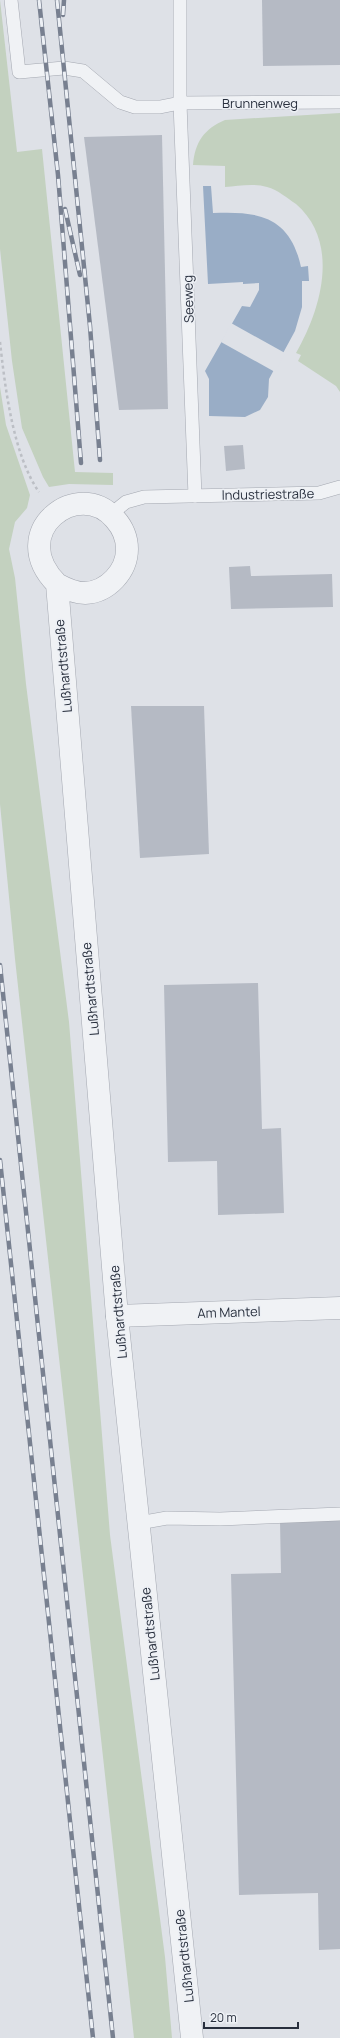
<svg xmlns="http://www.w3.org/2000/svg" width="340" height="2038" viewBox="0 0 340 2038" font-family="Manrope,sans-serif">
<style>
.green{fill:#c3d1bf}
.water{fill:#99adc6}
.pier{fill:#dee1e7}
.building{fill:#b5bac4}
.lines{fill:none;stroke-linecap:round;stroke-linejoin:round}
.service-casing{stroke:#a4a8b1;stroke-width:14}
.minor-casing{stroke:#a4a8b1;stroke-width:23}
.path{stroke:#bcbfc5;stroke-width:2.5;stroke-dasharray:3 3;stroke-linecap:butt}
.service{stroke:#f0f2f5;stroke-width:13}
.minor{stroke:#f0f2f5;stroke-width:22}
.rail-casing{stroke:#788090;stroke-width:4.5}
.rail{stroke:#edf0f5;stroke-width:3;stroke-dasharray:9;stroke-linecap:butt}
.labels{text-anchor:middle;stroke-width:3;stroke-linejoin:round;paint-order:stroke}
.street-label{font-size:13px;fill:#282f3d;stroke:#edf0f5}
</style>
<rect width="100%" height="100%" fill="#dee1e7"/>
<g class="green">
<path d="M0,0l17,152 25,-3 33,323 38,1v12l-44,-1 -20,3 -6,-10 -21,-49 -10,-67 -12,-112z"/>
<path d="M340,113v279l-4,-6 -38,-25 3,-6 -5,-2c26,-45 44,-111 0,-149 -9,-6 -18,-14 -29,-17 -13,-4 -29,-1 -42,0v-21l-32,-1c2,-23 11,-36 32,-45z"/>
<path d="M0,387l6,38 24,70 -3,13 -12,14 -6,27 6,29 11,106 43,338 41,513 55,422 7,81h-38l-119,-1079 -15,-155z"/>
</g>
<path class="water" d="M203,186h8l2,27c45,-2 77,3 88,54l7,-1 1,15h-7v26l-7,24 -26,48 -1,18 -8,13 -15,7 -36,-1v-37l-4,-8 37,-65 8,1 9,-17v-7l-16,1v-2l-35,2z"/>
<path class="pier" d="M231,323l54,30 -10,19 -54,-30z"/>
<g class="building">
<path d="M262,0h78v65l-77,1z"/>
<path d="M162,135l6,274 -49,1 -35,-273z"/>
<path d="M243,445l2,24 -19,2 -2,-25z"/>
<path d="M250,566l1,10 81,-2 1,33 -102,2 -2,-42z"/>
<path d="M131,706h73l5,148 -69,4z"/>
<path d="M258,983l4,146 19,-1 3,85 -66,2 -1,-54 -49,1 -4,-177z"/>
<path d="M340,1520v429l-21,1 -1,-57 -79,2 -8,-321 50,-1 -1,-52z"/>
</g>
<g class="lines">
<defs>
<g id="service">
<path d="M11,0l8,72 45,-4 19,3 37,31 15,5h25l20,-4 160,-1"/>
<path d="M180,0v103l15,393"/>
<path d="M111,514l15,-12 18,-5 175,-4 21,-6"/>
<path d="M139,1523l28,-5 53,1 120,-5"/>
</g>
<g id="minor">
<path d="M57,584c9,5 18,9 28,9 23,-1 42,-22 42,-44 0,-12 -4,-21 -12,-30 -36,-43 -110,13 -58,65l60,732 75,722"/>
<path d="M117,1316l223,-8"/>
</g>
</defs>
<use href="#service" class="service-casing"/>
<use href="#minor" class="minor-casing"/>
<path class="path" d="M0,342c5,45 13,113 39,150"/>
<use href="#service" class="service"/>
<use href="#minor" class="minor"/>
<defs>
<g id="rail">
<path d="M39,0l19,175 23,288"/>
<path d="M57,0l33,326 10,134"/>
<path d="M63,15l1,-15"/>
<path d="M65,209l15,66"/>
<path d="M0,965l113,1073"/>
<path d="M0,1160l93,878"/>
</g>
</defs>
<use href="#rail" class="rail-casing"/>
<use href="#rail" class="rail"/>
</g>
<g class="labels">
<g class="street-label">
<text x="260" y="108">Brunnenweg</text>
<text transform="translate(188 299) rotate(-92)" y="5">Seeweg</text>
<text transform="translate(268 494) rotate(-1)" y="5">Industriestraße</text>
<text transform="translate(63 666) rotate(-95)" y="5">Lußhardtstraße</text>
<text transform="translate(90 989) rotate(-95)" y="5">Lußhardtstraße</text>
<text transform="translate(118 1312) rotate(-95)" y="5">Lußhardtstraße</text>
<text transform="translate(229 1312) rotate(-2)" y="5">Am Mantel</text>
<text transform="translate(150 1634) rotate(-96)" y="5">Lußhardtstraße</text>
<text transform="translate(184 1956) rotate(-96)" y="5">Lußhardtstraße</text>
</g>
</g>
<path d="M204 2022v6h94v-6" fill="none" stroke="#282f3d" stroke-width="2"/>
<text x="210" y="2022" font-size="12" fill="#282f3d" stroke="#edf0f5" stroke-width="3" paint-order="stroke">20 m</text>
</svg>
